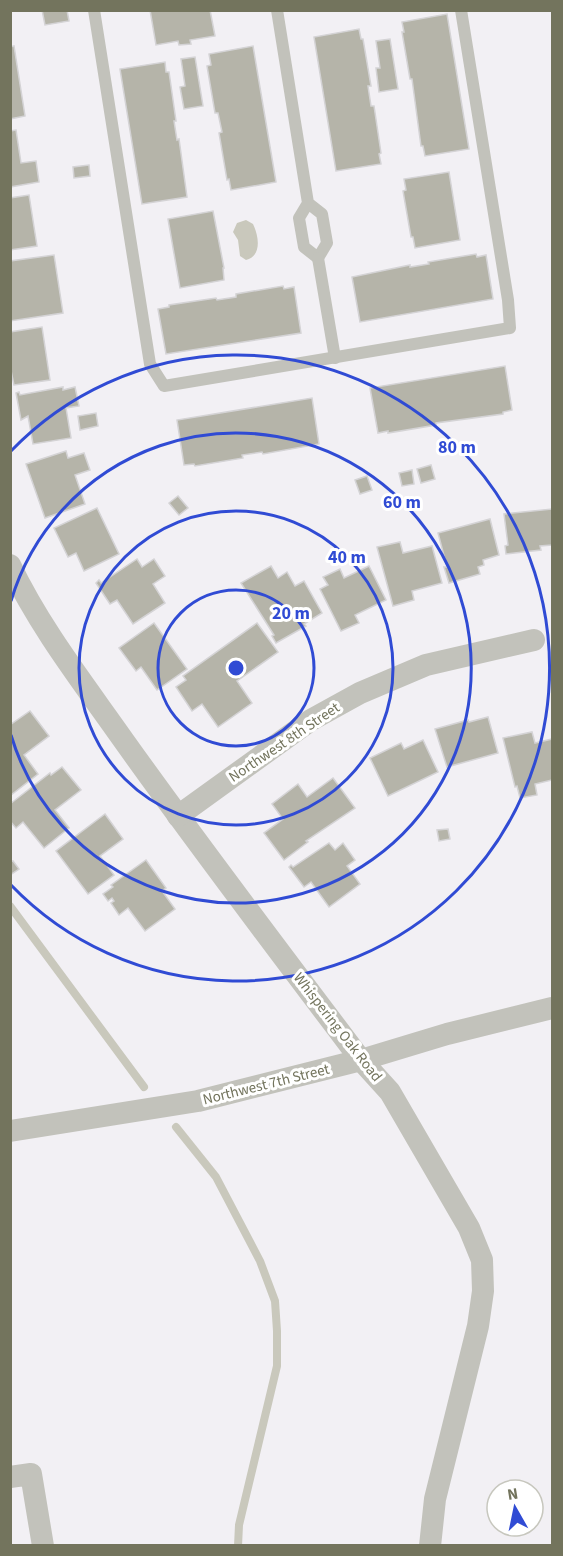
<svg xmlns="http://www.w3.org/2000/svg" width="563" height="1556" viewBox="0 0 563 1556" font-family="'Source Sans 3',sans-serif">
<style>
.water{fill:#c9c8bc}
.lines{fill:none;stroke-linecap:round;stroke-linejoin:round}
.stream{stroke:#c9c8bc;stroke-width:8}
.building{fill:#b5b4a9;stroke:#d4d3d5;stroke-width:1.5}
.service{stroke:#c2c2bb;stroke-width:12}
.minor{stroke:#c2c2bb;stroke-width:22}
.ring{fill:none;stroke:#304bd4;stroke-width:3}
.labels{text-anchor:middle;stroke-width:6;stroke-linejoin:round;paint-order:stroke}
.street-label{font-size:15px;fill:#73745d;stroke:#fff}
.centre{fill:#304bd4;stroke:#fff;stroke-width:3}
.ring-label{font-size:18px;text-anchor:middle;font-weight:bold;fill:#304bd4;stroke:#fff;stroke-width:6;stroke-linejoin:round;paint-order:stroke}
</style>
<rect width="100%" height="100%" fill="#f2f0f4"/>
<path class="water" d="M246,220l7,4c6,12 9,32 -7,36l-6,-4 -2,-16 -5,-8 4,-9z"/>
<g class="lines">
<g class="stream">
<path d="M10,906l134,181"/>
<path d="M176,1127l40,50 44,84 15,40 2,30v35l-38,159 -1,21"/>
</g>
</g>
<g class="building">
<path d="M42,10h25l2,11 -24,4z"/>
<path d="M150,10h60l5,26 -25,4 1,4 -12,1 -1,-4 -22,4z"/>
<path d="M447,14l22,135 -44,7 -2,-10h-2l-9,-67h-2l-8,-47h2l-2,-10z"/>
<path d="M359,29l2,10h2l8,47h-3l3,20h3l7,47 -2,1 2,10 -45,7 -22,-134z"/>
<path d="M390,39l8,50 -19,3 -3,-24h4l-4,-27z"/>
<path d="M14,46l11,70 -15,3v-72z"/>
<path d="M253,46l23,136 -45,8 -2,-11 -2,1 -8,-47 3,-1 -4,-19h-3l-8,-47 4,-1 -2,-11z"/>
<path d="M195,57l8,49 -19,3 -4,-22 5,-1 -4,-27z"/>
<path d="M165,62l1,10h3l7,49h-2l3,19 2,-1 8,58 -45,7 -22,-135z"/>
<path d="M16,130l5,33 15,-2 3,21 -29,5v-56z"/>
<path d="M89,165l1,11 -16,2 -1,-11z"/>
<path d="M449,172l11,68 -45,8 -2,-11h-2l-8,-46 3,-1 -2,-11z"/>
<path d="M29,195l8,51 -27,4v-52z"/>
<path d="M213,211l11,57h-1l1,12 -44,8 -12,-69z"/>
<path d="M476,254l1,3 9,-2 7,44 -133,23 -8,-45 58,-12v2l19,-3 -1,-2z"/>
<path d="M54,255l9,58 -53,8v-60z"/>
<path d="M283,286l1,3 10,-2 7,46 -135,21 -8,-45 11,-2v-2l47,-7 1,2 19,-3v-3z"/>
<path d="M42,327l8,53 -36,5 -4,-19v-34z"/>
<path d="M505,366l7,44 -9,2v2l-67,9v2l-48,8v-2l-10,2 -8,-45z"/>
<path d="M63,387v3l12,-3 4,19 -13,2 5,30 -38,6 -5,-28 -7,4 -5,-27 3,-1 1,3z"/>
<path d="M312,398l7,46 -56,10 -1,-2 -20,3 1,3 -48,8 -1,-2 -10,1 -7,-45z"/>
<path d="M96,413l2,13 -18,4 -2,-14z"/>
<path d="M66,451l2,7 16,-5 6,17 -15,5 10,29 -40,14 -19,-54z"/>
<path d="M431,465l4,14 -14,4 -4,-14z"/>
<path d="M412,470l2,14 -12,2 -3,-13z"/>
<path d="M367,476l5,14 -12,4 -5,-14z"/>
<path d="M178,496l10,12 -9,7 -10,-12z"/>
<path d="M97,508l22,46 -35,17 -8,-18 -8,4 -14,-29z"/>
<path d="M552,509v36l-12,1 1,4 -35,4 -1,-8 3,-1 -4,-31z"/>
<path d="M490,519l9,36 -16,5 1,5 -6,2 2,7 -31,9 -5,-16h3l-9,-34z"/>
<path d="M400,542l3,11 29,-7 10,37 -30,8 2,9 -21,6 -16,-59z"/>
<path d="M137,559l5,8 12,-8 11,17 -12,8 12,19 -32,21 -16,-24 -7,4 -14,-21 3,-3 2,3z"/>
<path d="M271,566l7,12 9,-6 8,14 9,-5 18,32 -18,11 2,2 -30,17 -4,-7 2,-1 -33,-52z"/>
<path d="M369,566l17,34 -31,15 4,8 -18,8 -21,-42 8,-4 -5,-8 17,-8 4,9z"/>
<path d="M154,623l33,46 -30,21 -16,-23 -5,4 -17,-23z"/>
<path d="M257,623l21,29 -41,29 15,22 -34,24 -16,-23 -10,7 -16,-24 10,-7 -3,-4z"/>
<path d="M30,711l19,25 -25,19 14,19 -27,21 -1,-70z"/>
<path d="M488,717l10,36 -51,14 -12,-38 33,-9 1,2z"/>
<path d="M532,732l3,11 17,-4v41l-17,4 2,11 -17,3 -3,-12 -2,1 -12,-49z"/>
<path d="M423,740l15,32 -50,24 -18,-38 31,-15 3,6z"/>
<path d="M62,767l19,23 -26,20 14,18 -25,20 -21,-26 -7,6 -6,-7v-17l40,-31 1,2z"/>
<path d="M333,778l22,30 -49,33 2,1 -24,18 -20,-27 19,-14 -11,-15 26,-20 9,13z"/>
<path d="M105,814l18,25 -23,17 14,19 -26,19 -32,-43z"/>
<path d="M448,829l2,10 -11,2 -2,-11z"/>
<path d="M329,843l6,7 8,-7 12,17 -8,6 13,18 -31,23 -18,-25 -7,5 -15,-20 2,-2 2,2z"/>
<path d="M146,860l20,28 -4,3 13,18 -30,22 -17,-23 -9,7 -8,-12 3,-2 -2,-3 -4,3 -5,-7 10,-7 -2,-2z"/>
<path d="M13,861l6,8 -9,6v-13z"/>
</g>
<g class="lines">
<g class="service">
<path d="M94,10l56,354 14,22 346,-58 -2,-28 -47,-290"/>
<path d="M277,10l31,193 -9,15 5,29 14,11 9,-15 -5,-29 -14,-11"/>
<path d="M318,258l17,100"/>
</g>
<g class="minor">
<path d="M10,565c30,63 74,119 114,176 77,108 157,213 237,319l29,32 79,136 13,32 1,31 -5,35 -43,173 -5,47"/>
<path d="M178,816l133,-96 49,-27 66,-28 108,-25"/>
<path d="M10,1131l188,-30 163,-41 86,-26 105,-26"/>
<path d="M10,1477l21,-3 12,72"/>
</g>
</g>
<g class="ring">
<circle cx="236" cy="668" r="78"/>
<circle cx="236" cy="668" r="157"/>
<path d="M11 601A235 235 0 1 1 11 735"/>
<path d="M11 451A313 313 0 1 1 11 885"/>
</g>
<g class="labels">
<g class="street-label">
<text transform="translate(284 742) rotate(-34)" y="5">Northwest 8th Street</text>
<text transform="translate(338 1027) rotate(52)" y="5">Whispering Oak Road</text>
<text transform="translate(266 1084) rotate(-14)" y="5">Northwest 7th Street</text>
</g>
</g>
<circle cx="236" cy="668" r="9" class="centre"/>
<g class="ring-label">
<text x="457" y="453">80 m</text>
<text x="402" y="508">60 m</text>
<text x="347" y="563">40 m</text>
<text x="291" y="619">20 m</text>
</g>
<rect width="563" height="1556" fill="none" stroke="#73745d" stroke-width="24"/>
<g transform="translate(515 1508) rotate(351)"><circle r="28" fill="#ffffff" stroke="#c7c7be" stroke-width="1.5"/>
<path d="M0-4.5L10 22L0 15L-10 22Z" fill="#304bd4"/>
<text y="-9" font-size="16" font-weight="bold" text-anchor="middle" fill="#73745d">N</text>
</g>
</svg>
